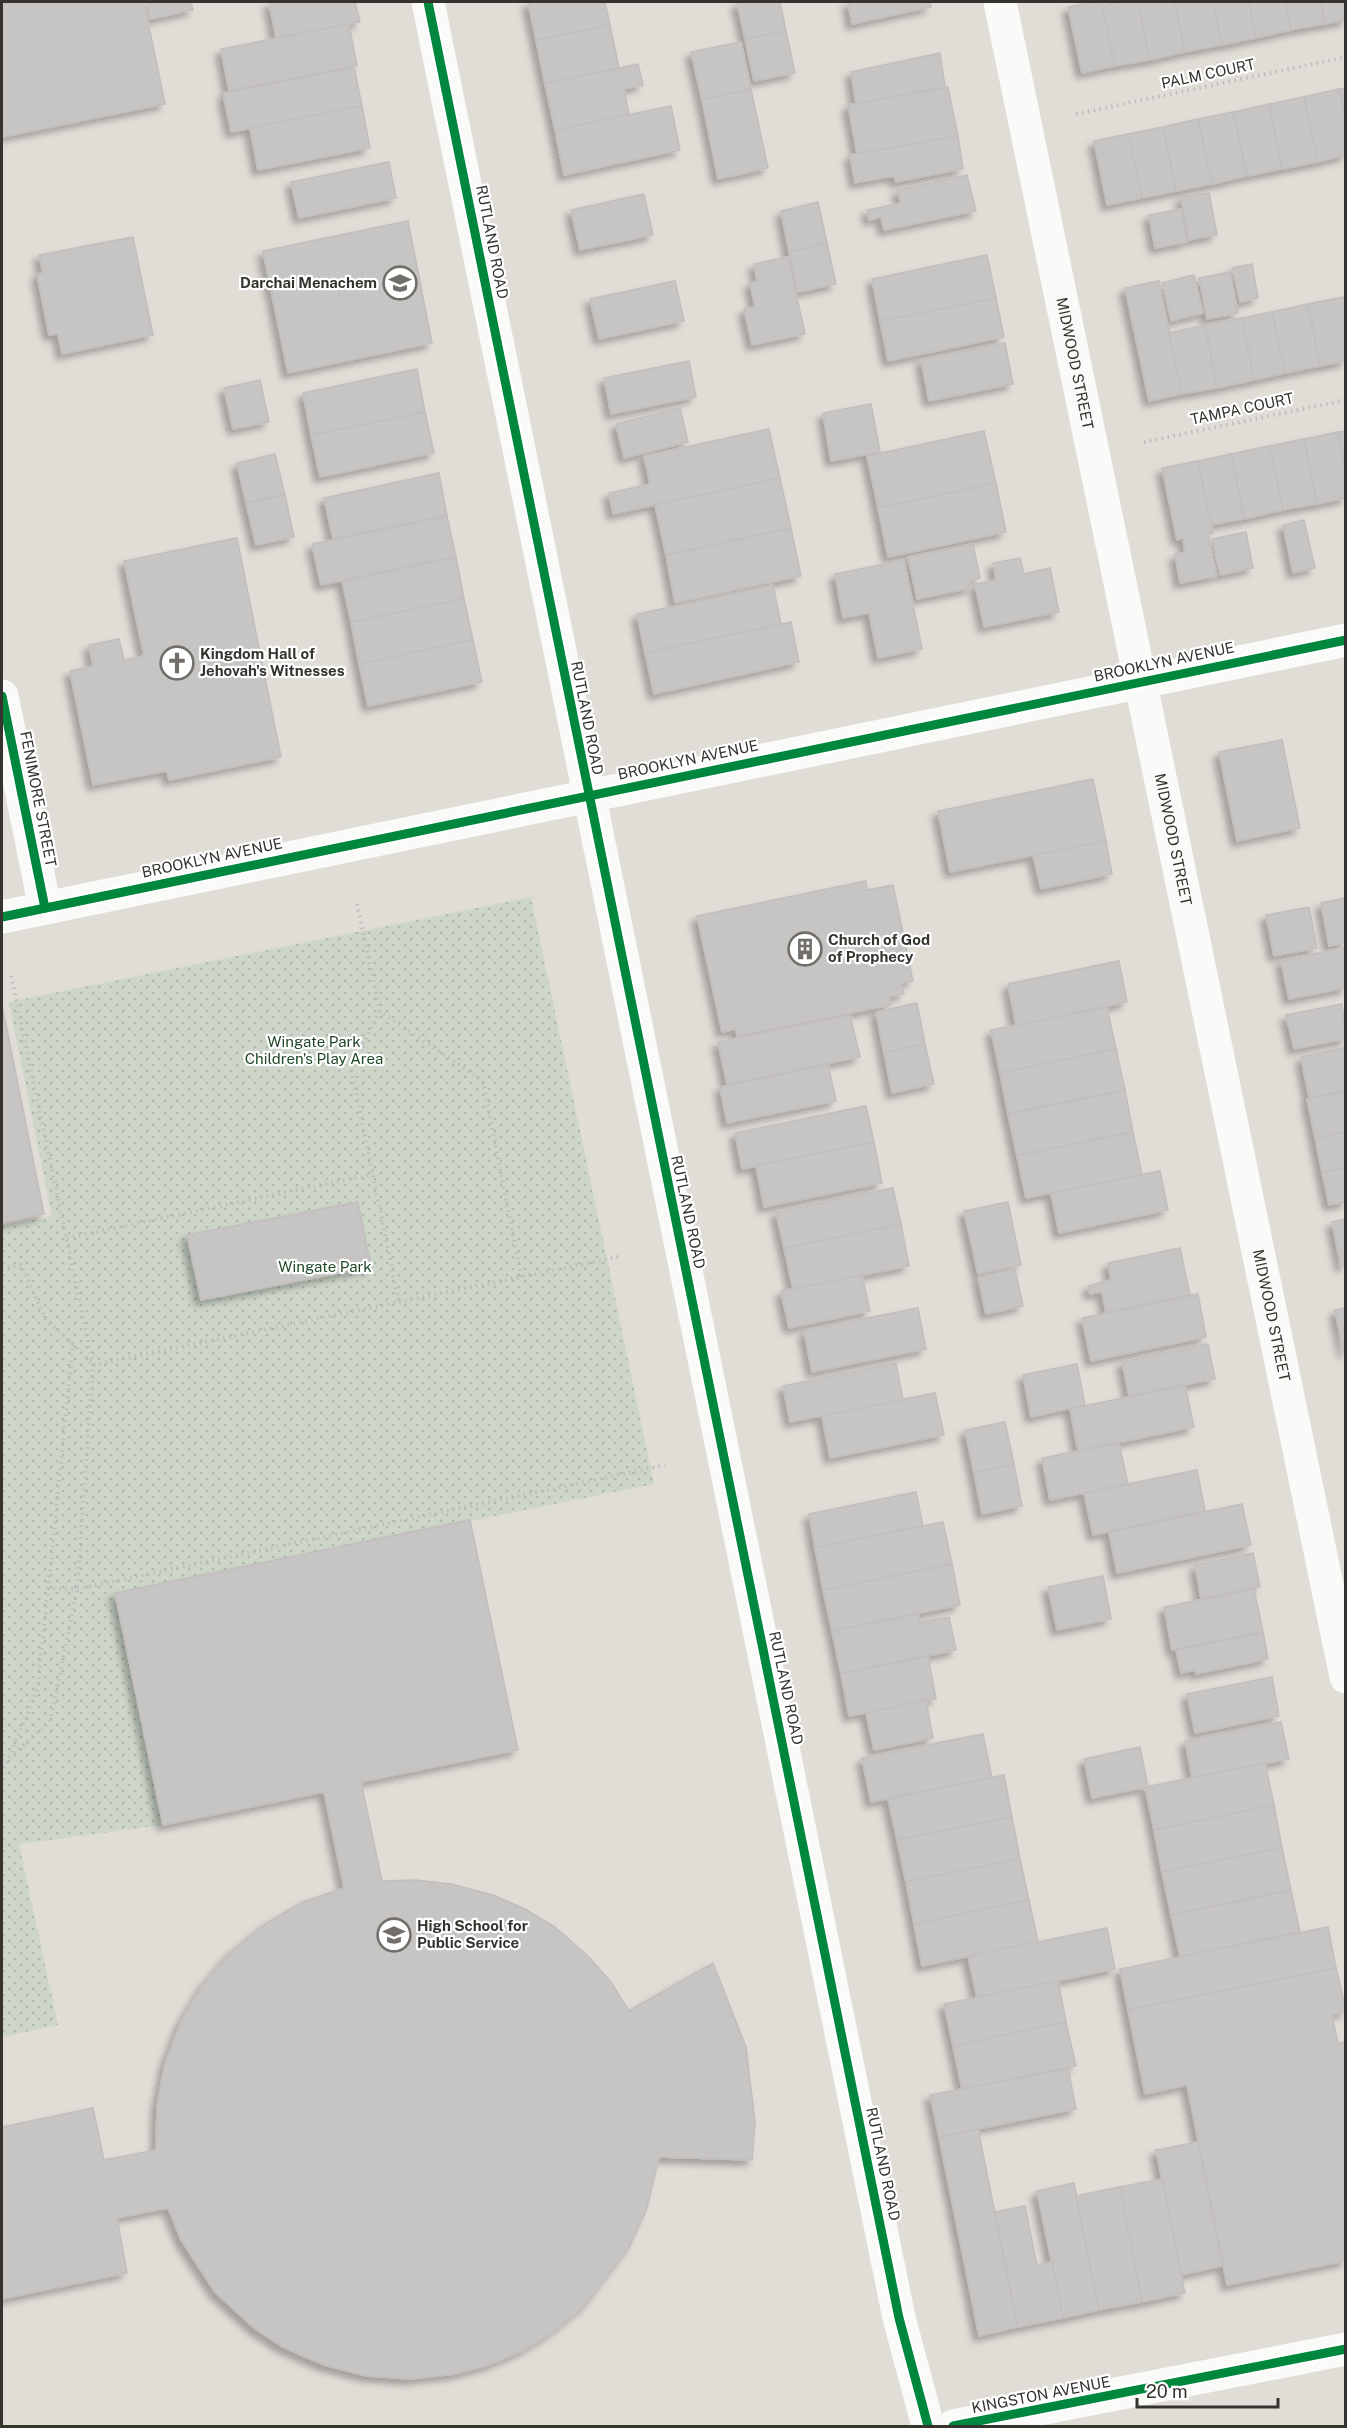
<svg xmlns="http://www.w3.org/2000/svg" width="1347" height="2428" viewBox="0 0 1347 2428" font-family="'Public Sans',sans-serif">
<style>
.park{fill:url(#park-dots)}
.building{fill:#c7c5c4;stroke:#c1bebd;stroke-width:1.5;filter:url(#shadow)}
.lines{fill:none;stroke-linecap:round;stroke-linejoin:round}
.path{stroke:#bfbdbc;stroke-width:4;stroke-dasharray:1.5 4.5;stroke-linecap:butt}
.street{stroke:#fafaf9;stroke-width:33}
.cycleway-casing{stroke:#fff;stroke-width:13}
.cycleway{stroke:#00873e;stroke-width:9}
.labels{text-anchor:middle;stroke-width:4.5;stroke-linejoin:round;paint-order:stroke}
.street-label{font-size:15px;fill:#36332f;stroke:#fff}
.poi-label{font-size:15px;font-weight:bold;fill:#36332f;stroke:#fff;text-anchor:start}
.park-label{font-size:15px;fill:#204827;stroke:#fff}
</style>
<defs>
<pattern id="park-dots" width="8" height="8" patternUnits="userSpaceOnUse" patternTransform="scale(1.5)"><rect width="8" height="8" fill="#cdd6c9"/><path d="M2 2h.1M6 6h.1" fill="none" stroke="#b1b8ad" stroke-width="1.8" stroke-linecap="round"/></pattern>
<filter id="shadow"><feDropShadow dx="-5.5" dy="5.5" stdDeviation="3" flood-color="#0004"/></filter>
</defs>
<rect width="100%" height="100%" fill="#e0dcd6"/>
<path class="park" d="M531,897l123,587 -539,109 48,232 -144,19 39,181 -56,12v-811l50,-10 -43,-214z"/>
<g class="building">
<path d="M2,2h142l21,102 -163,33z"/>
<path d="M147,2h44l2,8 -43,9z"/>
<path d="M269,2h86l5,20 -84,16z"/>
<path d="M528,2h77l5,23 -74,15z"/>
<path d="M737,2h43l6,29 -41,8z"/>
<path d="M848,2h82l1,5 -79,17z"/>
<path d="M1093,2h9l13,64 -33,7 -14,-66z"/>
<path d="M1119,2h19l12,58 -35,6 -13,-61z"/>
<path d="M1138,2h37l10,50 -35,8z"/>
<path d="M1175,2h38l9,43 -37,7z"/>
<path d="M1213,2h36l7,36 -34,7z"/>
<path d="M1249,2h37l5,28 -35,8z"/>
<path d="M1286,2h35l4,22 -34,6z"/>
<path d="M1321,2h25v18l-21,4z"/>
<path d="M349,24l8,42 -128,25 -8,-42z"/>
<path d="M610,25l9,43 -74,16 -9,-44z"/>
<path d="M786,31l9,42 -41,8 -9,-42z"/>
<path d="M741,42l10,47 -49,11 -11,-48z"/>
<path d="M940,53l5,34 -89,17 -5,-32z"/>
<path d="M638,64l5,21 -19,4 5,26 -74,15 -10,-46z"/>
<path d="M354,67l8,39 -131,26 -8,-39z"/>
<path d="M948,87l10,49 -101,18 -9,-49z"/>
<path d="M1346,88v33l-7,-32z"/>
<path d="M751,89l17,79 -50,11 -16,-79z"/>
<path d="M1339,89l7,32v34l-28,7 -14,-65z"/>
<path d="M1304,97l14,65 -36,7 -13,-65z"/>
<path d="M1269,104l13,65 -35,7 -14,-64z"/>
<path d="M362,106l8,42 -112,22 -8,-42z"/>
<path d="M671,106l9,44 -116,25 -9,-45z"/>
<path d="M1233,112l14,64 -35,8 -14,-65z"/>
<path d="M1198,119l14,65 -36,7 -13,-64z"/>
<path d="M1163,127l13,64 -34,7 -14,-64z"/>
<path d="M1128,134l14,64 -35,7 -13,-64z"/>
<path d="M958,136l5,33 -67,13 -2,-6 -39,7 -5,-28z"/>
<path d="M389,162l7,36 -97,20 -8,-36z"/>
<path d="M967,175l9,36 -92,19 -3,-13 -12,3 -2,-10 34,-7 -4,-13z"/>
<path d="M1209,193l8,42 -28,5 -8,-43z"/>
<path d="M644,194l9,41 -73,15 -9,-40z"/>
<path d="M818,202l9,41 -38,9 -8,-41z"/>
<path d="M1181,209l6,33 -32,6 -6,-33z"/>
<path d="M408,221l24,122 -144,30 -25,-122z"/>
<path d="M133,237l20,98 -91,19 -4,-20 -9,1 -12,-61 6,-1 -4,-18z"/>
<path d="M827,243l9,41 -38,8 -9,-40z"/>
<path d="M987,255l9,43 -116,23 -8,-42z"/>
<path d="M788,257l17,77 -53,11 -8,-36 11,-2 -5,-24 7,-2 -3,-17z"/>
<path d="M1252,264l6,34 -18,4 -8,-34z"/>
<path d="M1230,272l8,41 -31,6 -8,-41z"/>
<path d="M1194,275l9,38 -32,8 -9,-38z"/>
<path d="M675,281l9,40 -85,18 -9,-40z"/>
<path d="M1159,281l23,113 -33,7 -24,-113z"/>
<path d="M1344,297l2,64 -26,5 -12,-62z"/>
<path d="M996,298l8,39 -116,24 -8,-40z"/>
<path d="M1308,304l12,62 -35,7 -13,-61z"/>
<path d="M1272,312l13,61 -31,7 -12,-62z"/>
<path d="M1242,318l12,62 -37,8 -12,-63z"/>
<path d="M1205,325l12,63 -35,6 -13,-61z"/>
<path d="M1005,343l8,41 -84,17 -8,-41z"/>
<path d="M689,361l7,36 -85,17 -7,-36z"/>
<path d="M417,369l8,43 -114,23 -8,-42z"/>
<path d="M260,380l9,42 -36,7 -9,-41z"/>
<path d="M871,404l9,48 -49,9 -8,-48z"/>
<path d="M680,408l8,34 -64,16 -8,-34z"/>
<path d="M425,412l9,41 -114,24 -9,-42z"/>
<path d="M769,429l11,49 -167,36 -4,-21 41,-9 -6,-28z"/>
<path d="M984,431l12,52 -118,25 -11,-52z"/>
<path d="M1346,431v39l-8,-38z"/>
<path d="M1338,432l8,38v28l-29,6 -13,-65z"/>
<path d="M1304,439l13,65 -34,6 -14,-64z"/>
<path d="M1269,446l14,64 -39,9 -13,-65z"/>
<path d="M275,454l10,41 -39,8 -9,-40z"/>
<path d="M1231,454l13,65 -33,6 -13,-64z"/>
<path d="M1198,461l15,72 -5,1 9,42 -37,7 -5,-28 10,-3 -2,-14 -6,2 -15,-72z"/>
<path d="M439,473l8,43 -114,23 -9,-41z"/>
<path d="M780,478l11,50 -125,27 -11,-50z"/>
<path d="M996,483l10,49 -118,25 -10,-49z"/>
<path d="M285,495l9,42 -38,8 -10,-42z"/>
<path d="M447,516l9,41 -135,28 -9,-41z"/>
<path d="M1304,520l11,48 -22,5 -10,-48z"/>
<path d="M791,528l10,48 -126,27 -9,-48z"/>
<path d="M1246,532l7,36 -33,7 -8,-36z"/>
<path d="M237,538l44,219 -112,23 -2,-9 -74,14 -23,-114 23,-5 -4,-21 30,-6 5,21 20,-4 -20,-95z"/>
<path d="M973,544l7,34 -10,2 1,8 -54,11 -9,-42z"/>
<path d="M456,557l8,42 -113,23 -9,-41z"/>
<path d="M1020,558l4,16 26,-6 9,44 -75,15 -9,-43 21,-4 -3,-17z"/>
<path d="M904,560l18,89 -44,9 -9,-45 -26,5 -8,-44z"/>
<path d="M773,585l8,39 -136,29 -8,-39z"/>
<path d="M464,599l9,41 -114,24 -8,-42z"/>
<path d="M791,622l8,40 -145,32 -9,-41z"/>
<path d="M473,640l9,42 -114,24 -9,-42z"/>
<path d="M1282,740l18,88 -63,13 -18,-89z"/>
<path d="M1093,779l13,62 -156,31 -12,-61z"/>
<path d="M1106,841l6,33 -71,15 -8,-34z"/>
<path d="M866,881l1,9 26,-5 20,96 -12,2 3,11 -15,3 2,8 -154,31 -1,-7 -14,3 -25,-116z"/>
<path d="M1346,898v45l-17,3 -8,-43z"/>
<path d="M1309,907l8,41 -43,8 -8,-41z"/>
<path d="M1346,947v41l-57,11 -8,-38z"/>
<path d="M1119,961l8,41 -111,24 -8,-42z"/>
<path d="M917,1003l8,41 -41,9 -8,-41z"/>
<path d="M1342,1004l4,35 -52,10 -8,-34z"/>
<path d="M2,1005l42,209 -42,9z"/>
<path d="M1107,1007l9,42 -116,24 -9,-43z"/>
<path d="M850,1015l10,42 -133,28 -9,-43z"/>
<path d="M925,1044l9,40 -42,9 -8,-40z"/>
<path d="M1346,1047v44l-37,7 -8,-41z"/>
<path d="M1116,1049l9,41 -117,24 -8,-41z"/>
<path d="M828,1064l8,37 -109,22 -7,-36z"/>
<path d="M1125,1090l8,42 -116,24 -9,-42z"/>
<path d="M1346,1091v41l-31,6 -8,-39z"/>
<path d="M866,1106l8,36 -132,27 -7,-36z"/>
<path d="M1133,1132l9,43 -116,23 -9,-42z"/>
<path d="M1346,1132v36l-24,4 -7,-34z"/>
<path d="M874,1142l8,41 -118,24 -8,-41z"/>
<path d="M1346,1168v34l-17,3 -7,-33z"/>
<path d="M1160,1171l8,39 -109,23 -8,-40z"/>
<path d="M893,1188l8,36 -117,24 -8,-36z"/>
<path d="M358,1202l13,65 -170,33 -14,-65z"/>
<path d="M1008,1202l13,63 -43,9 -14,-63z"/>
<path d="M1346,1219v46l-5,1 -9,-44z"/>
<path d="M901,1224l8,42 -116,23 -9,-41z"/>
<path d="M1180,1248l10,47 -84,18 -4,-21 -12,2 -2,-8 23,-6 -3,-17z"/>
<path d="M1015,1269l8,37 -37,8 -8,-37z"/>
<path d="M862,1275l8,36 -81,17 -8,-37z"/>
<path d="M1198,1294l8,43 -115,24 -9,-43z"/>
<path d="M918,1308l8,41 -114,23 -8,-41z"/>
<path d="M1346,1308v45h-2l-9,-43z"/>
<path d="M1208,1344l7,35 -86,17 -7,-34z"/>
<path d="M896,1363l7,37 -113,22 -7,-36z"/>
<path d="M1077,1364l8,41 -54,12 -8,-42z"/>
<path d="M1185,1385l9,42 -116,24 -8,-42z"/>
<path d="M935,1393l9,42 -114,23 -8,-42z"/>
<path d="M1005,1422l9,42 -40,9 -9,-43z"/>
<path d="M1119,1443l9,41 -78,16 -8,-42z"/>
<path d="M1014,1464l8,42 -40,8 -8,-41z"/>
<path d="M1197,1470l8,41 -112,24 -9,-42z"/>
<path d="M916,1492l7,34 -108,22 -6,-34z"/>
<path d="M1242,1504l9,41 -134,28 -8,-41z"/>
<path d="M470,1520l48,230 -157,32 21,99 34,-1 35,4 42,11 32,14 30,18 33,29 23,26 18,29 84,-48 33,84 9,75 -3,38 -93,-3 -12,51 -18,40 -43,57 -34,28 -30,18 -33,14 -34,9 -44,5 -44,-3 -43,-11 -41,-18 -29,-19 -39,-36 -34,-52 -13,-32 -51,10 10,55 -125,26v-172l91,-19 11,52 52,-10 1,-44 8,-43 16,-41 22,-37 28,-33 34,-28 38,-22 41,-14 -20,-96 -161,33 -48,-232z"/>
<path d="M943,1522l9,42 -129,26 -8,-42z"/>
<path d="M1253,1553l7,34 -59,12 -6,-34z"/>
<path d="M952,1564l8,41 -128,26 -9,-41z"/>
<path d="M1103,1576l8,43 -54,11 -9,-43z"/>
<path d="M1254,1589l9,43 -91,18 -8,-43z"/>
<path d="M918,1614l2,8 29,-5 7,33 -115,24 -9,-43z"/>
<path d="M1263,1632l5,27 -72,15v-4l-15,3 -5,-23z"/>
<path d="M928,1656l8,43 -87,17 -8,-42z"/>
<path d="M1272,1677l7,39 -84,17 -8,-39z"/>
<path d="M926,1700l7,38 -59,12 -8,-37z"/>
<path d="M1281,1722l8,37 -97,19 -7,-37z"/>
<path d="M983,1734l9,44 -121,24 -9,-44z"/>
<path d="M1140,1747l8,40 -56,11 -8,-39z"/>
<path d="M1265,1763l9,42 -120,25 -9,-43z"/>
<path d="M1004,1775l8,42 -115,23 -9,-41z"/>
<path d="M1274,1805l8,43 -120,24 -8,-42z"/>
<path d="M1012,1817l8,42 -114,23 -9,-42z"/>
<path d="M1282,1848l9,42 -120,25 -9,-43z"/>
<path d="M1020,1859l9,41 -115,24 -8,-42z"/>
<path d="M1291,1890l9,42 -120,25 -9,-42z"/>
<path d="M1029,1900l9,42 -116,24 -8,-42z"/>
<path d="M1328,1927l8,41 -208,42 -8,-41z"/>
<path d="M1107,1928l8,41 -138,29 -9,-42z"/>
<path d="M1336,1968l10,43 -14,4 6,28 8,-1v219l-119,24 -40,-200 -42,9 -17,-84z"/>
<path d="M1058,1981l8,41 -113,24 -9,-42z"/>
<path d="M1066,2022l10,44 -114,23 -9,-43z"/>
<path d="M1068,2068l8,41 -137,28 -9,-42z"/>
<path d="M978,2129l40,198 -39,9 -40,-199z"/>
<path d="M1198,2142l25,124 -42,9 -25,-125z"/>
<path d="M1162,2179l23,114 -43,9 -22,-115z"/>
<path d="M1074,2183l25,127 -36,8 -26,-127z"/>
<path d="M1120,2187l22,115 -43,8 -23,-114z"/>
<path d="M1025,2206l12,59 15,-3 11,56 -45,9 -23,-115z"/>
</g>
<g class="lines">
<g class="path">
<path d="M1076,114l270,-57"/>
<path d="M1144,442l202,-42"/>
<path d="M357,904l23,107 103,70 38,196"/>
<path d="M11,976l82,389 -16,224 -23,114 -4,19 -39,34"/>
<path d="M380,1011l-29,57 48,235"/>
<path d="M67,1238l306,-64"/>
<path d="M2,1269l19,-4 25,55 27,24"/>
<path d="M48,1589l25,-245 20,21 529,-109"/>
<path d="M2,1774l36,-86 10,-99h29l588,-124"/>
</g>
<g class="street">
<path d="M428,2l471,2316 29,108"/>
<path id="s1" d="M1000,2l346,1675"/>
<path d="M2,696l43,212"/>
<path d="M2,917l1344,-277"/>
<path d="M953,2426l393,-77"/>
</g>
<defs>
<g id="cycleway">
<path d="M428,2l471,2316 29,108"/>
<path d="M2,696l43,212"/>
<path d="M2,917l1344,-277"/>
<path d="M953,2426l393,-77"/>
</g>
</defs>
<use href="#cycleway" class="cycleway-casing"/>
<use href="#cycleway" class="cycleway"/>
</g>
<defs>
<symbol id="school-ring" viewBox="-11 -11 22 22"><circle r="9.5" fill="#fff" stroke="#726e69" stroke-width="1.5"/><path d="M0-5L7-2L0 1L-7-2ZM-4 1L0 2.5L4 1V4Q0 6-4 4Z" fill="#726e69"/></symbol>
<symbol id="church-ring" viewBox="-11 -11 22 22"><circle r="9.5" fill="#fff" stroke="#726e69" stroke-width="1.5"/><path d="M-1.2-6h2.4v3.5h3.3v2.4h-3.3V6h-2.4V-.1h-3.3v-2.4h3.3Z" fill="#726e69"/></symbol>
<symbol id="building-ring" viewBox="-11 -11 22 22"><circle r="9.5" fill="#fff" stroke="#726e69" stroke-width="1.5"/><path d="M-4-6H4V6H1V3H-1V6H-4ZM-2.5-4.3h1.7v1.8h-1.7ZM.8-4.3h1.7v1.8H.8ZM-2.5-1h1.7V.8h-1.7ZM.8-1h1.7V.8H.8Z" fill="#726e69"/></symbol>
</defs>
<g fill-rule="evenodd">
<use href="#school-ring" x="381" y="264" width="38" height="38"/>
<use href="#church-ring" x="158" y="644" width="38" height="38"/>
<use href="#building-ring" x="786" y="930" width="38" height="38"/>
<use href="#school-ring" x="375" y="1916" width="38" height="38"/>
</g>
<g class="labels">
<g class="street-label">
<text transform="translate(1208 74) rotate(-12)" y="5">PALM COURT</text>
<text transform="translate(492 242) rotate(79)" y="5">RUTLAND ROAD</text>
<text dy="5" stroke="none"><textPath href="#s1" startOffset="369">MIDWOOD STREET</textPath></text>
<text transform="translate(1242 409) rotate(-12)" y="5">TAMPA COURT</text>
<text transform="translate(1164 662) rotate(-12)" y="5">BROOKLYN AVENUE</text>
<text transform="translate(587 718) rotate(79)" y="5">RUTLAND ROAD</text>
<text transform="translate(688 760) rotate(-12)" y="5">BROOKLYN AVENUE</text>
<text transform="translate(38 799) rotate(79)" y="5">FENIMORE STREET</text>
<text dy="5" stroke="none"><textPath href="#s1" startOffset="855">MIDWOOD STREET</textPath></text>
<text transform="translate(212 858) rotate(-12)" y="5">BROOKLYN AVENUE</text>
<text transform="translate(688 1212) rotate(78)" y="5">RUTLAND ROAD</text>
<text dy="5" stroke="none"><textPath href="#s1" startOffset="1341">MIDWOOD STREET</textPath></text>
<text transform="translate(786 1688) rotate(78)" y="5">RUTLAND ROAD</text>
<text transform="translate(883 2164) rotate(78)" y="5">RUTLAND ROAD</text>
<text transform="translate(1041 2395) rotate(-11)" y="5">KINGSTON AVENUE</text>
</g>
<g class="poi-label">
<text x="377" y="288" text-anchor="end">Darchai Menachem</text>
<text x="200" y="659">Kingdom Hall of<tspan x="200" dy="17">Jehovah's Witnesses</tspan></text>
<text x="828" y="945">Church of God<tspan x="828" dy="17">of Prophecy</tspan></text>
<text x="417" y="1931">High School for<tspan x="417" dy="17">Public Service</tspan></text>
</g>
<g class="park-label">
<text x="314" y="1047">Wingate Park<tspan x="314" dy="17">Children's Play Area</tspan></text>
<text x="325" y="1272">Wingate Park</text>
</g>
</g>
<rect width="1347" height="2428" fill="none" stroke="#36332f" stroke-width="6"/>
<path d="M1137 2398v9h141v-9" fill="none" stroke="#36332f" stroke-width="3"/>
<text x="1146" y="2398" font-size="18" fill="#36332f" stroke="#ffffff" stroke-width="4.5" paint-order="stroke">20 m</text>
</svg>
